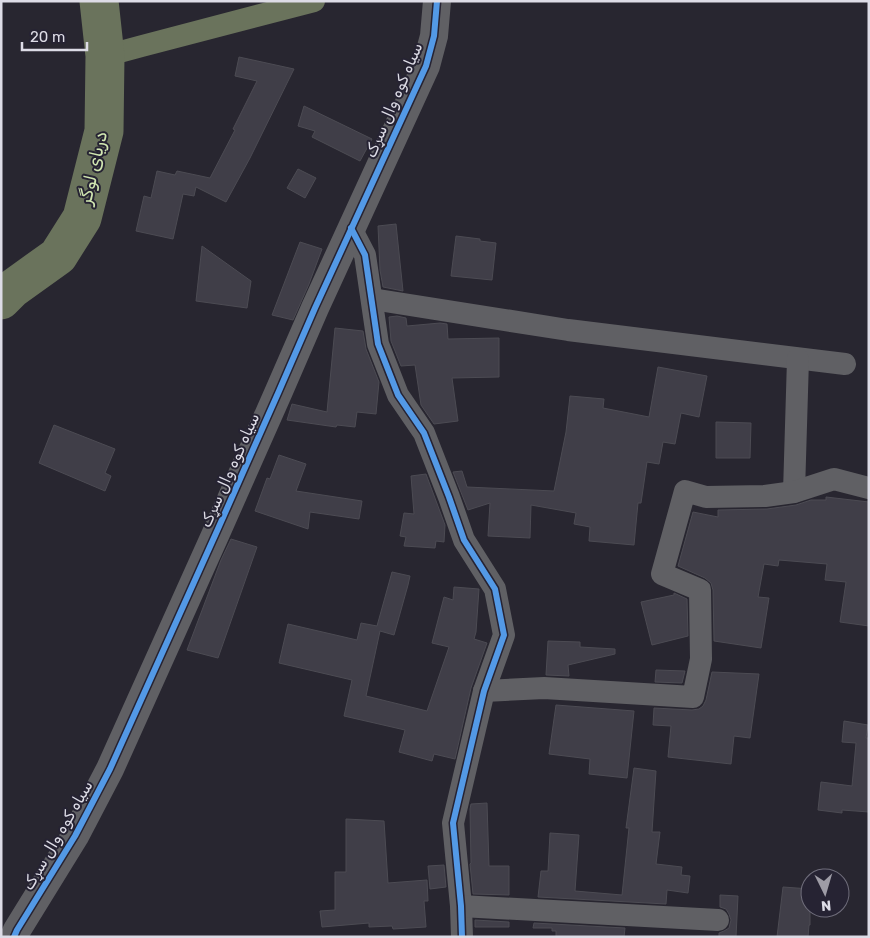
<svg xmlns="http://www.w3.org/2000/svg" width="870" height="938" viewBox="0 0 870 938" font-family="Rubik,'Noto Naskh Arabic',sans-serif">
<style>
.lines{fill:none;stroke-linecap:round;stroke-linejoin:round}
.canal{stroke:#6a735c;stroke-width:22}
.river{stroke:#6a735c;stroke-width:39}
.building{fill:#403e48;stroke:#4c4b53}
.minor{stroke:#606064;stroke-width:22}
.tertiary{stroke:#606064;stroke-width:28}
.cycleway-casing{stroke:#262333;stroke-width:9}
.cycleway{stroke:#5399e6;stroke-width:6}
.labels{text-anchor:middle;stroke-width:4;stroke-linejoin:round;paint-order:stroke}
.street-label{font-size:16px;fill:#dddce6;stroke:#262333}
.water-label{font-size:18px;font-style:italic;fill:#d1e6b1;stroke:#262333}
</style>
<rect width="100%" height="100%" fill="#282630"/>
<g class="lines">
<path class="canal" d="M105,56l37,-10 172,-45"/>
<path class="river" d="M1,300l11,-11 46,-33 24,-38 22,-87 1,-75 -6,-55"/>
</g>
<g class="building">
<path d="M239,57l55,12 -44,89 -24,44 -30,-15 -2,9 -11,-2 -10,45 -37,-8 8,-35 7,2 6,-27 18,4 2,-4 33,7 25,-48 -2,-1 24,-48 -22,-5z"/>
<path d="M304,106l68,33 -12,22 -48,-24 3,-6 -17,-5z"/>
<path d="M298,169l18,9 -11,20 -18,-10z"/>
<path d="M396,224l7,67 -20,-4 -3,-17 -2,-44z"/>
<path d="M456,236l24,3v2l16,2 -4,37 -41,-4z"/>
<path d="M300,242l22,7 -13,35 -16,36 -21,-5z"/>
<path d="M202,246l49,35 -4,27 -51,-7z"/>
<path d="M397,316l9,2 1,8 33,-3 7,1 1,15 51,-1v39l-47,1 6,43 -24,3 -13,-19 -6,-40 -14,1 -10,-25 -2,-24z"/>
<path d="M335,328l28,3 3,18 13,33 -3,32 -19,-2 -2,15 -18,-2 -1,2 -49,-7 5,-16 35,8z"/>
<path d="M658,367l49,9 -8,41 -18,-4 -6,31 -12,-2 -4,22 -12,-2 -6,41h-3l-4,42 -45,-4 1,-14 -16,-3 2,-11 -45,-8 -1,33 -42,-2 2,-33 -22,7 -15,-38 9,-1 5,16 87,4 12,-59 4,-36 34,3 -1,9 46,9z"/>
<path d="M716,422l35,1 -1,35h-34z"/>
<path d="M54,425l61,24 -10,24 6,3 -6,15 -66,-28z"/>
<path d="M279,455l27,9 -10,27 66,10 -3,18 -49,-7 -2,17 -53,-18 12,-33 3,1z"/>
<path d="M426,474l19,51 -1,17 -8,-1 -1,7 -31,-2 2,-9 -6,-1 4,-23 10,1 -3,-38z"/>
<path d="M826,497l43,5v124l-29,-4 6,-40 -21,-2 2,-16 -48,-4 -1,6 -14,-2 -6,33 11,1 -8,50 -47,-7 -1,-51 -2,-7 -6,-5 -27,-12 15,-54 25,5v-7l49,-1 29,-4 15,-5h15z"/>
<path d="M231,539l26,8 -39,111 -31,-8 34,-90z"/>
<path d="M392,572l18,4 -2,9 -14,50 -14,-4 -14,65 61,15 22,-64 -17,-4 12,-46 9,3 1,-13 25,2 -3,43 -2,7 13,4 -16,45 -16,71 -21,-5 -2,7 -33,-9 6,-22 -61,-14 8,-36 -73,-17 9,-39 69,16 4,-17 16,3z"/>
<path d="M674,593l13,6 1,37 -36,9 -11,-43 33,-7z"/>
<path d="M548,641l32,1v5l35,2v5l-47,11 1,11 -23,-1z"/>
<path d="M656,670l29,1 -3,12 -27,-1z"/>
<path d="M712,672l47,2 -9,64 -16,-2 -3,28 -63,-7 3,-31 -18,-1 1,-17 38,2 7,-1 4,-3 3,-6z"/>
<path d="M556,705l78,6 -7,67 -38,-4 1,-15 -41,-5z"/>
<path d="M844,721l24,4 -2,13h3v74l-27,-2v3l-24,-3 3,-28 31,4 4,-43 -14,-1z"/>
<path d="M634,768l22,3 -4,61h8l-4,32 26,3 -1,8 9,1 -2,17 -21,-3 -1,14 -128,-7 3,-26h7l2,-38 29,2 -4,56 47,4 7,-67h-3z"/>
<path d="M487,803l2,63h20v29l-36,-1 -3,-30 1,-1 -1,-54 1,-5z"/>
<path d="M346,819l38,2 4,62 39,-3 1,21h-4l2,26 -33,2 -1,-3 -23,1v-4l-47,4 -2,-16 15,-1v-38h11z"/>
<path d="M444,865l2,22 -16,2 -2,-23z"/>
<path d="M783,887l27,2v36h-1l-1,12h-31z"/>
<path d="M720,895l18,1 -2,41h-17v-4l5,-2 5,-3 2,-8 -2,-6 -3,-5 -6,-2z"/>
<path d="M475,920l34,2v5h-34z"/>
<path d="M534,923l91,5 -1,9h-68v-6h-4v-3h-19z"/>
</g>
<g class="lines">
<g class="minor">
<path d="M351,228l14,27 13,89 20,51 26,38 25,64 15,43 31,49 9,46 -20,56 -31,132 8,83 1,31"/>
<path d="M372,299l196,31 277,34"/>
<path d="M794,492l4,-133"/>
<path d="M484,691l60,-3 149,9 8,-38 -1,-69 -38,-16 23,-83 21,6 59,-1 29,-4 40,-13 35,9"/>
<path d="M461,906l257,14"/>
</g>
<path class="tertiary" d="M14,937l3,-7 58,-94 35,-67 107,-238 62,-140 36,-83 111,-242 8,-30 3,-35"/>
<defs>
<g id="cycleway">
<path d="M351,228l14,27 13,89 20,51 26,38 25,64 15,43 31,49 9,46 -20,56 -31,132 8,83 1,31"/>
<path d="M14,937l3,-7 58,-94 35,-67 107,-238 62,-140 36,-83 111,-242 8,-30 3,-35"/>
</g>
</defs>
<use href="#cycleway" class="cycleway-casing"/>
<use href="#cycleway" class="cycleway"/>
</g>
<g class="labels">
<g class="street-label">
<text transform="translate(393 100) rotate(-67)" y="6">سیاه کوه وال سړک</text>
<text transform="translate(229 470) rotate(-66)" y="6">سیاه کوه وال سړک</text>
<text transform="translate(57 835) rotate(-60)" y="6">سیاه کوه وال سړک</text>
</g>
<g class="water-label">
<text transform="translate(93 168) rotate(-77)" y="6">دریای لوگر</text>
</g>
</g>
<rect width="870" height="938" fill="none" stroke="#dddce6" stroke-width="5"/>
<g transform="translate(825 893) rotate(175)"><circle r="24" fill="#262333" stroke="#6f6d7b"/>
<path d="M0-4L9 19L0 12L-9 19Z" fill="#9e9ca6"/>
<text y="-8" font-size="14" font-weight="bold" text-anchor="middle" fill="#dddce6">N</text>
</g>
<path d="M22 42v8h65v-8" fill="none" stroke="#dddce6" stroke-width="2.5"/>
<text x="30" y="42" font-size="15" fill="#dddce6" stroke="#262333" stroke-width="4" paint-order="stroke">20 m</text>
</svg>
